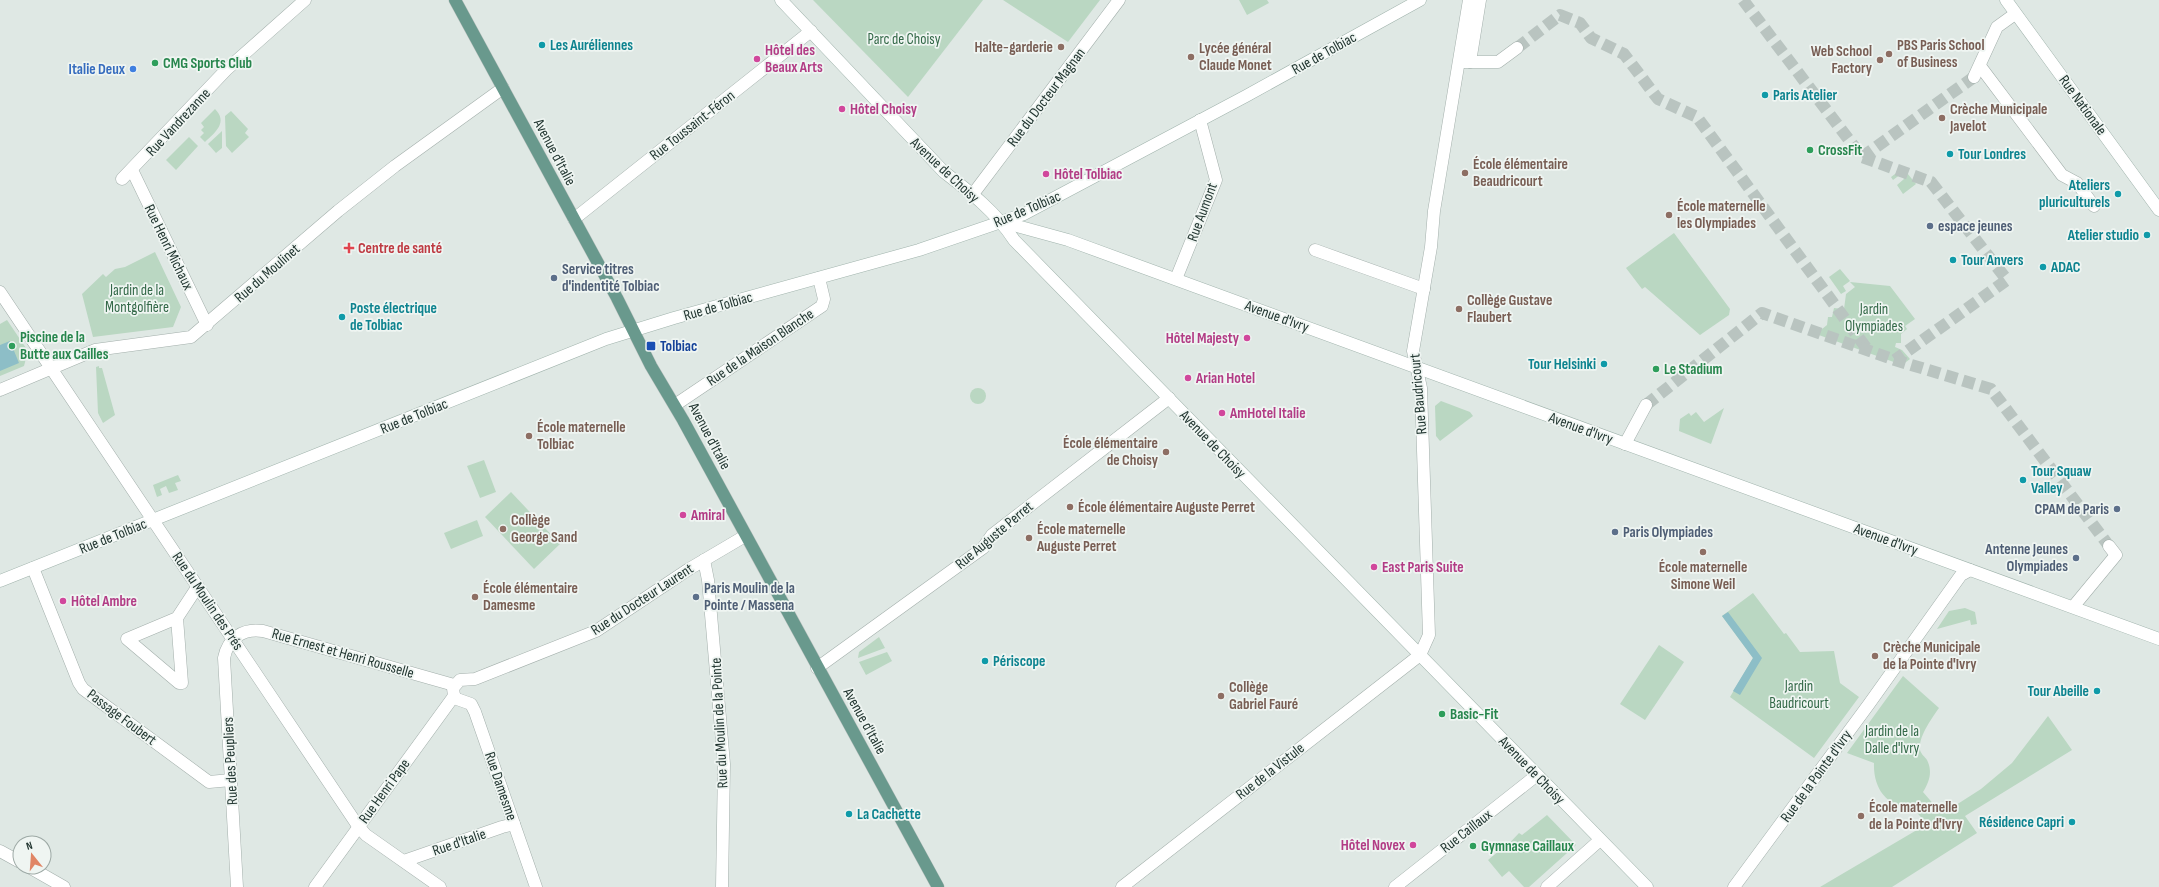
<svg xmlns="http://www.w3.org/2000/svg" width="2159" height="887" viewBox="0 0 2159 887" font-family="'Sofia Sans Condensed',sans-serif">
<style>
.green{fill:#bad7c2}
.water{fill:#8dbec7}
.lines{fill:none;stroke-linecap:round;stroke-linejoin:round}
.street-tunnel{stroke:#b9c4c0;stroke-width:12;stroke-dasharray:12 6;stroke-linecap:butt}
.street-casing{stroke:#a3afab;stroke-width:13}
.secondary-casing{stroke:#a0b3ac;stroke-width:13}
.primary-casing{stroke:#bdc3c1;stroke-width:13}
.street{stroke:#fff;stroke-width:12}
.secondary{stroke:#fff;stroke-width:12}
.primary{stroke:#69998d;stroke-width:12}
.culture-dot{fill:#0f9aa8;stroke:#eff5f2;stroke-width:1.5}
.education-dot{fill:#8d6e63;stroke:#eff5f2;stroke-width:1.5}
.hotel-dot{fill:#d1479c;stroke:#eff5f2;stroke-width:1.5}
.leisure-dot{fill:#2e9e5b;stroke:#eff5f2;stroke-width:1.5}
.shop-dot{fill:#3f7fe0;stroke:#eff5f2;stroke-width:1.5}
.service-dot{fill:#5c6f8a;stroke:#eff5f2;stroke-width:1.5}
.health-dot{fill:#e0444e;stroke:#eff5f2;stroke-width:1.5}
.transit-dot{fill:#1a4fb4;stroke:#eff5f2;stroke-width:1.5}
.labels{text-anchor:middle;stroke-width:3.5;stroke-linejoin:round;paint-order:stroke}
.park-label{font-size:15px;fill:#326847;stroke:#eff5f2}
.culture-label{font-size:15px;font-weight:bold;fill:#0d838f;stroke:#eff5f2;text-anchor:start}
.education-label{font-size:15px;font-weight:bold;fill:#785e54;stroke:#eff5f2;text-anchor:start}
.hotel-label{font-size:15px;font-weight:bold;fill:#b23c85;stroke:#eff5f2;text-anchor:start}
.street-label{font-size:15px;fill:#223631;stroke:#eff5f2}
.leisure-label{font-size:15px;font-weight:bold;fill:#27864d;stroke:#eff5f2;text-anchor:start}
.shop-label{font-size:15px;font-weight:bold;fill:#366cbe;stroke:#eff5f2;text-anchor:end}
.service-label{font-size:15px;font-weight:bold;fill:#4e5e75;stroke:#eff5f2;text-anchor:start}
.health-label{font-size:15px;font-weight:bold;fill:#be3a42;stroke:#eff5f2;text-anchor:start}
.transit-label{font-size:15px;font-weight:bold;fill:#164399;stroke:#eff5f2;text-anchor:start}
</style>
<rect width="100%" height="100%" fill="#dfe8e4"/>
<g class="green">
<path d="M813,0h170l-75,97z"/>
<path d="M1003,0h97l-32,42z"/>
<path d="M1239,0h28l2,3 -22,12z"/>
<path d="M215,109c13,13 1,23 -10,33l-5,-5 4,-4 -3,-3 3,-3 -3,-4z"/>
<path d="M231,111l17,18 -3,4 4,4 -17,16 -6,-7 -1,-30z"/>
<path d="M222,131v17l-6,5 -8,-9z"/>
<path d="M189,137l9,9 -22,24 -10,-10z"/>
<path d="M1903,168l13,16 -13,10 -6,-9 7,-6 -3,-5 -8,6 -2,-3z"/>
<path d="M1674,233l56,76 -1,6 -29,20 -55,-48 -3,2 -16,-21z"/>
<path d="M155,252l26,55 -8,20 -80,10 -11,-43 21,-20 3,3 9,-8 10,-2z"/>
<path d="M1840,269l10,12 -7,5 3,5 -5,3 -12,-17z"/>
<path d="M1850,282l40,4 25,33 -10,7 2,3 -6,5v9h-5l-1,4 7,3 8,9 -8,6 -86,-31 11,-9 1,-8h4l2,-9 10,1 2,-15 9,-7z"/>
<path d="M7,320l21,31 -4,15 -24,10v-52z"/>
<path d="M99,366v2h3l13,47 -12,8 -5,-10 -2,-46z"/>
<circle cx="978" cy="396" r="8"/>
<path d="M1441,401l29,11 3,4 -33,25 -4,-5 -1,-30z"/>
<path d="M1724,408l-13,36 -32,-13 1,-12 9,-6 2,3 5,-4 8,10z"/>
<path d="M484,460l12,32 -16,6 -13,-32z"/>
<path d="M178,475l3,6 -6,2 3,7 -9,3 -3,-7 -6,3 2,6 -5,2 -4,-12z"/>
<path d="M511,492l49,52 -26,25 -49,-52z"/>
<path d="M477,520l6,16 -32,13 -7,-16z"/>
<path d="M1753,593l31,41 2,-1 14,19 34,-1 6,32 19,14 -45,61 -84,-61 23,-39 -31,-42z"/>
<path d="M1965,608l10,4 2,12 -6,1 -1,-5 -33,9 12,-18z"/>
<path d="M879,637l6,11 -27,10 1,-6z"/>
<path d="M1659,645l25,17 -39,58 -25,-16z"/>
<path d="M887,652l5,9 -26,14 -7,-13z"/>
<path d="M1903,676l36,32c-7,10 -21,29 -19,42 1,4 5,7 7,10 6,12 2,22 -4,32l19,22 39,-25 31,-26 36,-47 24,34 -107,66 12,17 -85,54h-72l107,-63 -15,-17c-26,1 -39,-20 -38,-44l-27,-10z"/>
<path d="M1547,815l29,30 -47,42h-5l-15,-16 -7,6 -14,-17 12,-10 2,1 17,-18 3,2z"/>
</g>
<g class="water">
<path d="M10,341l9,22 -19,8v-26z"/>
<path d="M1728,612l34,46 -22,37 -7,-4 20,-33 -31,-42z"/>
</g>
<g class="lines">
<g class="street-tunnel">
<path d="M1743,0l119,157 69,25 76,98 -112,80"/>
<path d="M1517,48l43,-33 20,8 11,15 33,16 34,45 39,18 170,232"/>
<path d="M1862,157l112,-80"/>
<path d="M1646,405l116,-92 133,47 96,29 118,157"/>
</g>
<defs>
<g id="street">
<path d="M1462,62h36l19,-14"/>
<path d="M1470,62l10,-62"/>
<path d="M1980,66l82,109 15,8 17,23"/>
<path d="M1974,77l23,-50 18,-13"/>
<path d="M132,170l75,155"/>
<path d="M122,179l104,-109 79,-70"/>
<path d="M973,194l146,-194"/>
<path d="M574,219l237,-188"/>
<path d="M1315,250l109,39"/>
<path d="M1176,279l40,-99 -16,-60"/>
<path d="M0,292l358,534 8,9 74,52"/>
<path d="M0,390l95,-40 96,-13 147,-126 57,-45 108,-78"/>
<path d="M675,405l147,-99 2,-7 -5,-21"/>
<path d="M1625,444l21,-39"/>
<path d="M704,560l4,20 16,184 -2,123"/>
<path d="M33,568l46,115 4,6 126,93 22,-2"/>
<path d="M2073,607l43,-52 -7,-9"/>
<path d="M177,618l5,65h-3l-52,-44 50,-21 21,-32"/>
<path d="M817,668l166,-120 9,-13 177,-137"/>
<path d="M454,696l-1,-8 7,-8 15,-1 121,-48 93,-62 56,-33"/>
<path d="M454,696l3,3 14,5 4,8 61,175"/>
<path d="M0,851l20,11"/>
<path d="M404,861l98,-34 12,-3"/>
<path d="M29,867l35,20"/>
<path d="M237,887l-13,-229c4,-20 19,-30 39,-27l191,54"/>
<path d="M315,887l139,-191"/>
<path d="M1122,887l298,-232 9,-20 -8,-247 -8,-37 18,-104 3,-36 35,-211"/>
<path d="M1395,887l142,-112"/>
<path d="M1547,887l53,-47"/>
<path d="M1734,887l135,-183 92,-129 9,-5"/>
</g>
<g id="secondary">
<path d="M781,0l163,172c26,20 52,40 70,68l633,647"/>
<path d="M2006,0l153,210"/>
<path d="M1002,222l66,18 1091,399"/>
<path d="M0,581l606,-242 68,-21 245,-68 105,-36 222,-118 174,-96"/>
</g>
<path id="primary" d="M455,0l162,298 34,68 32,54 255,467"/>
</defs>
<use href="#street" class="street-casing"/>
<use href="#secondary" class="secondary-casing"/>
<use href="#primary" class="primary-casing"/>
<use href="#street" class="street"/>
<use href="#secondary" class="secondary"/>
<use href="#primary" class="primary"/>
</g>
<g class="culture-dot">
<circle cx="542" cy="45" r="4"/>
<circle cx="1765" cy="95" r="4"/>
<circle cx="1950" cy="154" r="4"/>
<circle cx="2118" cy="194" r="4"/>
<circle cx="2147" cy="235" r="4"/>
<circle cx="1953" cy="260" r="4"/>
<circle cx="2043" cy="267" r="4"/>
<circle cx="342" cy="317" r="4"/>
<circle cx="1604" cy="364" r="4"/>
<circle cx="2023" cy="480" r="4"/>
<circle cx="985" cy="661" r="4"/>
<circle cx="2097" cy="691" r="4"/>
<circle cx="849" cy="814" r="4"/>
<circle cx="2072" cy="822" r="4"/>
</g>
<g class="education-dot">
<circle cx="1061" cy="47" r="4"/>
<circle cx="1889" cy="54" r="4"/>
<circle cx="1191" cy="57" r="4"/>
<circle cx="1880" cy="60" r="4"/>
<circle cx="1942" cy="118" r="4"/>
<circle cx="1465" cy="173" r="4"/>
<circle cx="1669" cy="215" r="4"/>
<circle cx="1459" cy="309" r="4"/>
<circle cx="529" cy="436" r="4"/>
<circle cx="1166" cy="452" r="4"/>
<circle cx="1070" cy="507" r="4"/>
<circle cx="503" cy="529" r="4"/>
<circle cx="1029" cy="538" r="4"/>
<circle cx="1703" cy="552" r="4"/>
<circle cx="475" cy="597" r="4"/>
<circle cx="1875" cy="656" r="4"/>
<circle cx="1221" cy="696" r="4"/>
<circle cx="1861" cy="816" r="4"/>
</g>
<g class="hotel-dot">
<circle cx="757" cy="59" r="4"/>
<circle cx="842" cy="109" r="4"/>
<circle cx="1046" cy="174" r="4"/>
<circle cx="1247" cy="338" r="4"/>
<circle cx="1188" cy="378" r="4"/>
<circle cx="1222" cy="413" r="4"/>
<circle cx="683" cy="515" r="4"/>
<circle cx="1374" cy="567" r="4"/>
<circle cx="63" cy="601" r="4"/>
<circle cx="1413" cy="845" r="4"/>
</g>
<g class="leisure-dot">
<circle cx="155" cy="63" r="4"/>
<circle cx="1810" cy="150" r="4"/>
<circle cx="12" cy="346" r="4"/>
<circle cx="1656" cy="369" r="4"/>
<circle cx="1442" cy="714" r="4"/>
<circle cx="1473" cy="846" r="4"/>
</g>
<circle class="shop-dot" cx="133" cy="69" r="4"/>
<g class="service-dot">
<circle cx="1930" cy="226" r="4"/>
<circle cx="554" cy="278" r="4"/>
<circle cx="2117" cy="509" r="4"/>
<circle cx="1615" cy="532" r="4"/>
<circle cx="2076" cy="558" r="4"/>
<circle cx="696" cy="597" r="4"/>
</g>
<path class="health-dot" d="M347 242h4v4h4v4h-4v4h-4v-4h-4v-4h4z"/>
<rect class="transit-dot" x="646" y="341" width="10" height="10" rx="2"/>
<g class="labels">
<g class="park-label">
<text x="904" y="44">Parc de Choisy</text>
<text x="137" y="295">Jardin de la<tspan x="137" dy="17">Montgolfière</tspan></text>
<text x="1874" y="314">Jardin<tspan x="1874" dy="17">Olympiades</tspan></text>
<text x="1799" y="691">Jardin<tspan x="1799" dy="17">Baudricourt</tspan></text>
<text x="1892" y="736">Jardin de la<tspan x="1892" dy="17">Dalle d'Ivry</tspan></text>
</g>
<g class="culture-label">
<text x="550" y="50">Les Auréliennes</text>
<text x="1773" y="100">Paris Atelier</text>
<text x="1958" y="159">Tour Londres</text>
<text x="2110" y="190" text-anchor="end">Ateliers<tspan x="2110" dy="17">pluriculturels</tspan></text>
<text x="2139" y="240" text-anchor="end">Atelier studio</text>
<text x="1961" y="265">Tour Anvers</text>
<text x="2051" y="272">ADAC</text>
<text x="350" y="313">Poste électrique<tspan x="350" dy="17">de Tolbiac</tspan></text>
<text x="1596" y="369" text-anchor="end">Tour Helsinki</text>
<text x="2031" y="476">Tour Squaw<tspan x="2031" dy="17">Valley</tspan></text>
<text x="993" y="666">Périscope</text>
<text x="2089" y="696" text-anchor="end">Tour Abeille</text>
<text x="857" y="819">La Cachette</text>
<text x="2064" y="827" text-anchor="end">Résidence Capri</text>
</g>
<g class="education-label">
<text x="1897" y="50">PBS Paris School<tspan x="1897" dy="17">of Business</tspan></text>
<text x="1053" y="52" text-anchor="end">Halte-garderie</text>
<text x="1199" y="53">Lycée général<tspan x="1199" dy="17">Claude Monet</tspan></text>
<text x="1872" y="56" text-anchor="end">Web School<tspan x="1872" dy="17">Factory</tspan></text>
<text x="1950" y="114">Crèche Municipale<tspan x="1950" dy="17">Javelot</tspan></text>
<text x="1473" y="169">École élémentaire<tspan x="1473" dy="17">Beaudricourt</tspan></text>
<text x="1677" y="211">École maternelle<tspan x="1677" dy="17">les Olympiades</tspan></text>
<text x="1467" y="305">Collège Gustave<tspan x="1467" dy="17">Flaubert</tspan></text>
<text x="537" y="432">École maternelle<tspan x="537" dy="17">Tolbiac</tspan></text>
<text x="1158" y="448" text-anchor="end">École élémentaire<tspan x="1158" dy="17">de Choisy</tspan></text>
<text x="1078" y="512">École élémentaire Auguste Perret</text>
<text x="511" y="525">Collège<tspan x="511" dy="17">George Sand</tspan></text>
<text x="1037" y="534">École maternelle<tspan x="1037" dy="17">Auguste Perret</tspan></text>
<text x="1703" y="572" text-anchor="middle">École maternelle<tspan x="1703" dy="17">Simone Weil</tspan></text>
<text x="483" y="593">École élémentaire<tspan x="483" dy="17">Damesme</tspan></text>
<text x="1883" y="652">Crèche Municipale<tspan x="1883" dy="17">de la Pointe d'Ivry</tspan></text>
<text x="1229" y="692">Collège<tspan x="1229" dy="17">Gabriel Fauré</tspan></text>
<text x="1869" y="812">École maternelle<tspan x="1869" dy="17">de la Pointe d'Ivry</tspan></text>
</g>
<g class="hotel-label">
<text x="765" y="55">Hôtel des<tspan x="765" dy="17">Beaux Arts</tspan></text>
<text x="850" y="114">Hôtel Choisy</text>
<text x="1054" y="179">Hôtel Tolbiac</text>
<text x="1239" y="343" text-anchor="end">Hôtel Majesty</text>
<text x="1196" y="383">Arian Hotel</text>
<text x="1230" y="418">AmHotel Italie</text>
<text x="691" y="520">Amiral</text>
<text x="1382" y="572">East Paris Suite</text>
<text x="71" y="606">Hôtel Ambre</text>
<text x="1405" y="850" text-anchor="end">Hôtel Novex</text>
</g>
<g class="street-label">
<text transform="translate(1324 53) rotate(-29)" y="5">Rue de Tolbiac</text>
<text transform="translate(1046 97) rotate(-53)" y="5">Rue du Docteur Magnan</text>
<text transform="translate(2083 105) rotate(54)" y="5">Rue Nationale</text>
<text transform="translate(178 122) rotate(-47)" y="5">Rue Vandrezanne</text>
<text transform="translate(692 125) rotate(-38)" y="5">Rue Toussaint-Féron</text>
<text transform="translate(555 152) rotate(62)" y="5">Avenue d'Italie</text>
<text transform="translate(945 170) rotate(43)" y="5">Avenue de Choisy</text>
<text transform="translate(1027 209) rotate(-23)" y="5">Rue de Tolbiac</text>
<text transform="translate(1202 212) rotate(-70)" y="5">Rue Aumont</text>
<text transform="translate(169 247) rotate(64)" y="5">Rue Henri Michaux</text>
<text transform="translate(267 273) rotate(-41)" y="5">Rue du Moulinet</text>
<text transform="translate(718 306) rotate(-16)" y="5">Rue de Tolbiac</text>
<text transform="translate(1277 316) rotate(20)" y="5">Avenue d'Ivry</text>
<text transform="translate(760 347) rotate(-34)" y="5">Rue de la Maison Blanche</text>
<text transform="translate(1418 394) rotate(-95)" y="5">Rue Baudricourt</text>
<text transform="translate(414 416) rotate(-22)" y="5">Rue de Tolbiac</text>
<text transform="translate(1581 428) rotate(20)" y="5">Avenue d'Ivry</text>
<text transform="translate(710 436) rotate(62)" y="5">Avenue d'Italie</text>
<text transform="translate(1213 444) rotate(46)" y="5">Avenue de Choisy</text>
<text transform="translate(994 535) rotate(-40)" y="5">Rue Auguste Perret</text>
<text transform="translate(113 536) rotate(-22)" y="5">Rue de Tolbiac</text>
<text transform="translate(1886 539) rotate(20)" y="5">Avenue d'Ivry</text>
<text transform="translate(642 599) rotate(-33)" y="5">Rue du Docteur Laurent</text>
<text transform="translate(208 601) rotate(56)" y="5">Rue du Moulin des Prés</text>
<text transform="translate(343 653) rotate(16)" y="5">Rue Ernest et Henri Rousselle</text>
<text transform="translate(122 717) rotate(37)" y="5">Passage Foubert</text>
<text transform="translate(865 721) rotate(61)" y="5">Avenue d'Italie</text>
<text transform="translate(719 723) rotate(-93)" y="5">Rue du Moulin de la Pointe</text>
<text transform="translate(230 761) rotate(-93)" y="5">Rue des Peupliers</text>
<text transform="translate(1532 770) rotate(46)" y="5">Avenue de Choisy</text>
<text transform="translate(1270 771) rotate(-38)" y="5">Rue de la Vistule</text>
<text transform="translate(1816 776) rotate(-54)" y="5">Rue de la Pointe d'Ivry</text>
<text transform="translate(501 786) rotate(71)" y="5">Rue Damesme</text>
<text transform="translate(384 791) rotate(-54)" y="5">Rue Henri Pape</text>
<text transform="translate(1466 831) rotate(-38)" y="5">Rue Caillaux</text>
<text transform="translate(459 842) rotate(-19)" y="5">Rue d'Italie</text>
</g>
<g class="leisure-label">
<text x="163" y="68">CMG Sports Club</text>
<text x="1818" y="155">CrossFit</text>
<text x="20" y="342">Piscine de la<tspan x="20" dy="17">Butte aux Cailles</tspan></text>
<text x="1664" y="374">Le Stadium</text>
<text x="1450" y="719">Basic-Fit</text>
<text x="1481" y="851">Gymnase Caillaux</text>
</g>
<g class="shop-label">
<text x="125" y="74">Italie Deux</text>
</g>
<g class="service-label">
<text x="1938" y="231">espace jeunes</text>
<text x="562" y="274">Service titres<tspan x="562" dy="17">d'indentité Tolbiac</tspan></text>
<text x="2109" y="514" text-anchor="end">CPAM de Paris</text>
<text x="1623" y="537">Paris Olympiades</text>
<text x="2068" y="554" text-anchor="end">Antenne Jeunes<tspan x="2068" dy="17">Olympiades</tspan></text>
<text x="704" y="593">Paris Moulin de la<tspan x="704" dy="17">Pointe / Massena</tspan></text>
</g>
<g class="health-label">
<text x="358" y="253">Centre de santé</text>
</g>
<g class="transit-label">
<text x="660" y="351">Tolbiac</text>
</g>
</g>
<g transform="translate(32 855) rotate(343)"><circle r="19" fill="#eff5f2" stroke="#9da9a5"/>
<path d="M0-3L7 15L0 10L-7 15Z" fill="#e08565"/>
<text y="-6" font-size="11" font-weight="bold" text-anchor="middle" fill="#223631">N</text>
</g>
</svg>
